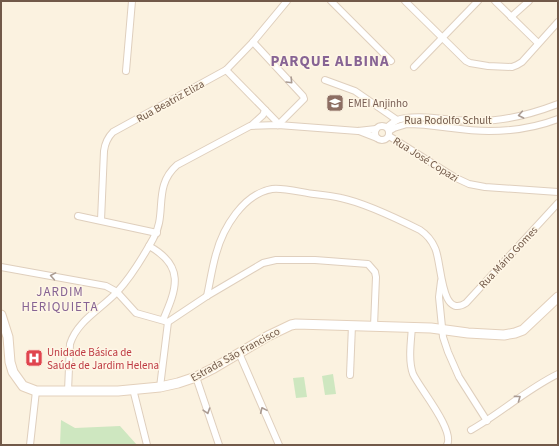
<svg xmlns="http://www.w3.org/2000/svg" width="559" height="446" viewBox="0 0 559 446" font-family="'Source Sans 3',sans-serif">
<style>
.green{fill:#cee7c0}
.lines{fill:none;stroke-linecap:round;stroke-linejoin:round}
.minor-casing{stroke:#dfcfbd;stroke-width:8}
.secondary-casing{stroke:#e3d0bb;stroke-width:11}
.minor{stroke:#fff;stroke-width:6}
.secondary{stroke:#fff;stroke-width:9}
.oneway{stroke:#aa9b92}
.labels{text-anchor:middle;stroke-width:3;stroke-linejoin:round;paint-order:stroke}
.street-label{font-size:11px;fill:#715949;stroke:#fef6e6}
.education-label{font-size:11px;fill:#785e54;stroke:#fef6e6;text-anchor:start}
.health-label{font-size:11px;fill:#be3a42;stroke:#fef6e6;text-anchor:start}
.quarter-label{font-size:13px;letter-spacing:1px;fill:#876494;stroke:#fef6e6}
.district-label{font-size:15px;font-weight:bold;letter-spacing:1px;fill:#876494;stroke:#fef6e6}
</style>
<rect width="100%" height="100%" fill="#fbf2e0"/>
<g class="green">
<path d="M333,374l3,20 -11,1 -3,-19z"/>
<path d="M304,377l3,20 -11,1 -3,-20z"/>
<path d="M61,420l14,8 45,-2 17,19h-77z"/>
</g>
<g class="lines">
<defs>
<g id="minor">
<path d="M331,1l60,60"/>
<path d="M405,1l61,60 4,2 18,3 24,1 5,-2 5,-3 36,-40"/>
<path d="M495,1l43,42"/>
<path d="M511,17l18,-16"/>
<path d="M253,42l50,54 1,3 -26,26"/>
<path d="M414,67l64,-66"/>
<path d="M226,70l50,51 2,4"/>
<path d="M126,71l6,-70"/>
<path d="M325,80l30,11 42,29"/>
<path d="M252,125l11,-10 2,-5"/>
<circle cx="382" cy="133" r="7"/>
<path d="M387,127c3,-2 6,-5 10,-7 21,-7 57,2 80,1 27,0 55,-7 81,-17"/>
<path d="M359,131l18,7"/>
<path d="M389,131l5,-3 13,-4c27,0 54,7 82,7 23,0 48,-4 69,-12"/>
<path d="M389,136l65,41 15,7 16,3 73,5"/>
<path d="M78,216l79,17"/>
<path d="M101,220l3,-69c1,-8 3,-13 9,-19l113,-62 27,-28 34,-41"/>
<path d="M149,246c36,20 28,42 14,74"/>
<path d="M1,267l105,19 11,6 19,21 32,9"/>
<path d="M441,281l-2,16 4,40 5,15 11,25 28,44"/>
<path d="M207,296c3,-14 5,-28 9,-42 7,-26 27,-60 56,-65 9,-2 32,4 42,5 9,1 19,2 27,4 24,5 57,21 79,32 6,4 12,11 15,18 7,14 5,72 31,55l92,-100"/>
<path d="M412,327c-1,14 -4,33 1,47 7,15 42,56 34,71"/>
<path d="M239,353l40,92"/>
<path d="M350,375l2,-50"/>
<path d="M196,377l23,68"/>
<path d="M160,387l8,-65 39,-26 56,-33 13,-3h39l53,4 7,8 1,5 -2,49"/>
<path d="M133,389l14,56"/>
<path d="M68,391l2,-47c7,-23 31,-35 47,-52 14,-15 26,-35 36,-53 15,-25 -1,-52 24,-74l73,-39 28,-1 80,6 18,-2"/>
<path d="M471,430c30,-17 56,-41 87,-56"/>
<path d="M30,445l6,-54"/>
</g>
<path id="secondary" d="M1,315l7,22 2,25 3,10 10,14 13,5h82l42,-4 18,-4 18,-6 18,-9 54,-32 23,-11 5,-1 135,4 37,5 36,2 11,-2 8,-3 35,-33"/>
</defs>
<use href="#minor" class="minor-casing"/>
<use href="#secondary" class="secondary-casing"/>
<use href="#minor" class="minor"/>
<use href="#secondary" class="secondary"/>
</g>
<defs><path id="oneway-chevron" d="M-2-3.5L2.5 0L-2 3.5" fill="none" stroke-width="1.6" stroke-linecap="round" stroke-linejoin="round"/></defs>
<g class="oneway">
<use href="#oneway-chevron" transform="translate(290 81) rotate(46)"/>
<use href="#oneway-chevron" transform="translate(521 115) rotate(169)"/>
<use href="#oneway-chevron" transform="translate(53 276) rotate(-170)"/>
<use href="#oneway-chevron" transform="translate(518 398) rotate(-36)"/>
<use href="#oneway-chevron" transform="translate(263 410) rotate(-114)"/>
<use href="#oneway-chevron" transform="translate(207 411) rotate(72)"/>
</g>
<defs>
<symbol id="school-square" viewBox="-11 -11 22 22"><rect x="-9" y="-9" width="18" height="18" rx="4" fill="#8d6e63" stroke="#fef6e6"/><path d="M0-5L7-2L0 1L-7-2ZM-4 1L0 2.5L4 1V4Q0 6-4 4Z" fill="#fff"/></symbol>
<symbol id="hospital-square" viewBox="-11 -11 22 22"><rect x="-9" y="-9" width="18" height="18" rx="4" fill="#e0444e" stroke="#fef6e6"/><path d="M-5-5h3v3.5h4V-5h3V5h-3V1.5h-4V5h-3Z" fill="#fff"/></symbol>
</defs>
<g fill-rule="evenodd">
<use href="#school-square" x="325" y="93" width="20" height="20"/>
<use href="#hospital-square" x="24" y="348" width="20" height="20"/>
</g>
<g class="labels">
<g class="street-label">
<text transform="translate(170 101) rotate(-29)" y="4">Rua Beatriz Eliza</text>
<text x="448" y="124">Rua Rodolfo Schult</text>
<text transform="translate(426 159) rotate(32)" y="4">Rua José Copazi</text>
<text transform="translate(508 257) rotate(-47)" y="4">Rua Mário Gomes</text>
<text transform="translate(235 354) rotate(-29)" y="4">Estrada São Francisco</text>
</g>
<g class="education-label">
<text x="348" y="107">EMEI Anjinho</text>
</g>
<g class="health-label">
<text x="47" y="356">Unidade Básica de<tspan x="47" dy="13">Saúde de Jardim Helena</tspan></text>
</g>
<g class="quarter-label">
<text x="60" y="296">JARDIM<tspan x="60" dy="15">HERIQUIETA</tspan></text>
</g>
<g class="district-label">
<text x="330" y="66">PARQUE ALBINA</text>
</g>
</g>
<rect width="559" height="446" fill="none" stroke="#715949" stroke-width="4"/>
</svg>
